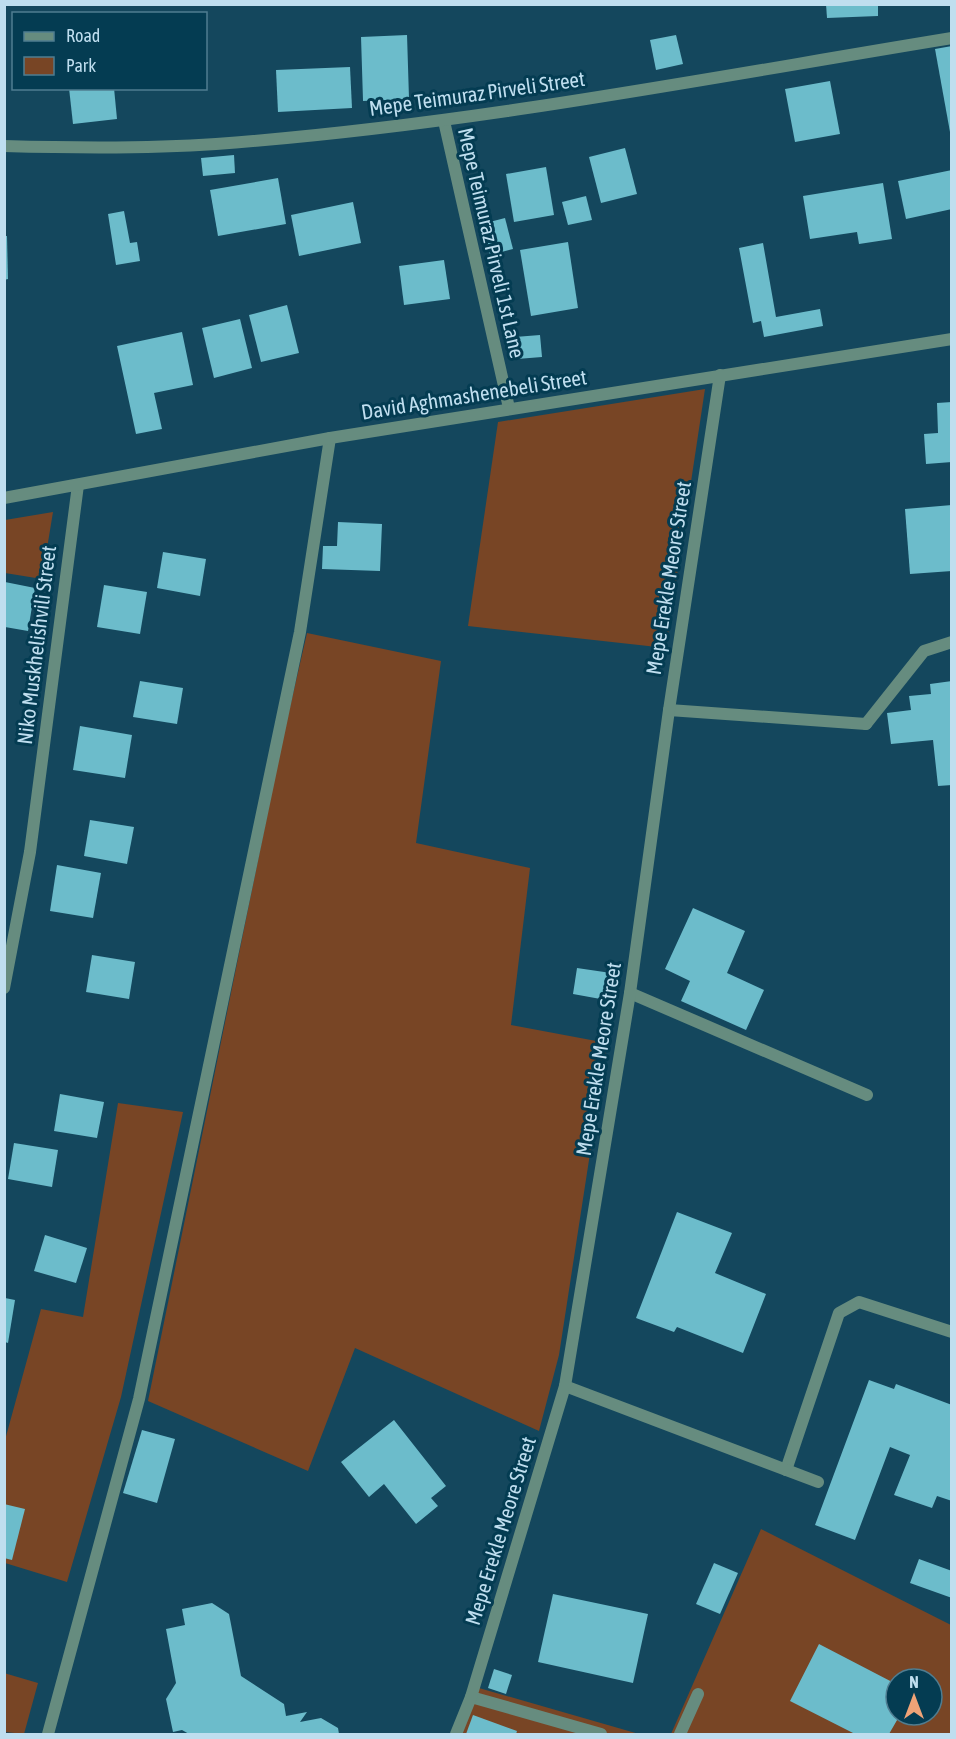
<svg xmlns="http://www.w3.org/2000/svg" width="956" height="1739" viewBox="0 0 956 1739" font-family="'Asap Condensed',sans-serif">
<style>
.green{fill:#784525;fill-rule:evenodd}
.building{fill:#6cbccb}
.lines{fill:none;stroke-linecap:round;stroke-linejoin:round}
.service{stroke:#668c7f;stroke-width:12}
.minor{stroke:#668c7f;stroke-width:12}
.tertiary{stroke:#668c7f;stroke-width:12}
.labels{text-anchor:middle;stroke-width:6;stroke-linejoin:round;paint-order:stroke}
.street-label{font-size:21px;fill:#bfdeef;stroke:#043c52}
</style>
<rect width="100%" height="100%" fill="#14475d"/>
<g class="green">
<path d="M705,389l-39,259 -198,-22 30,-204z"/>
<path d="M53,512l-11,67 -37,-6v-53z"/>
<path d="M307,633l134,28 -25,182 114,25 -19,157 96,18 -48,312 -20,76 -184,-83 -47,123 -160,-70 134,-659z"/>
<path d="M118,1103l65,9 -62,285 -54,185 -62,-19v-123l36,-131 42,8z"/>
<path d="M761,1529l190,96v109h-280zM896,1679h36v36h-36z"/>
<path d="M4,1673l34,10 -14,51 -19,-2z"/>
<path d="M479,1688l160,46h-178z"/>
</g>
<g class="building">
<path d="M826,4h52v12l-51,2z"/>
<path d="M407,35l2,64 -46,2 -2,-64z"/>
<path d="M676,35l7,29 -27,6 -6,-30z"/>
<path d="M952,46v86h-2l-15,-83z"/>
<path d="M350,67l2,41 -74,4 -2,-42z"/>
<path d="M830,81l10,53 -45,8 -10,-53z"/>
<path d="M69,88h45l3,31 -44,5z"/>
<path d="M625,148l12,46 -36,9 -12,-46z"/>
<path d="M234,155l1,18 -32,3 -2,-18z"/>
<path d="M546,167l8,48 -40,7 -8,-48z"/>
<path d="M952,170v39l-46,10 -8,-38z"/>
<path d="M278,178l8,46 -68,12 -8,-46z"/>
<path d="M883,183l9,56 -33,5 -2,-12 -47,7 -7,-43z"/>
<path d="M586,196l6,24 -24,5 -6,-23z"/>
<path d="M353,202l8,41 -62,13 -8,-41z"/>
<path d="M124,211l6,32 7,-1 3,19 -24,4 -8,-51z"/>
<path d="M505,218l8,31 -23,6 -8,-31z"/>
<path d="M4,236h3l1,43 -4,1z"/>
<path d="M568,242l10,66 -47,8 -11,-66z"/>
<path d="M763,243l13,74 44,-8 3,17 -59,11 -3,-16 -8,2 -14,-75z"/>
<path d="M444,260l6,39 -46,6 -5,-39z"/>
<path d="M287,305l12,48 -38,9 -12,-47z"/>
<path d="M240,319l12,49 -38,10 -12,-50z"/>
<path d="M182,332l11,53 -39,8 8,36 -26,5 -19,-88z"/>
<path d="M540,335l2,22 -25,2 -2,-22z"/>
<path d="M952,402v60l-26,2 -2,-30 14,-1 -1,-30z"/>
<path d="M952,505v66l-42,3 -5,-65z"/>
<path d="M338,522l44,2 -2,47 -58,-2 1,-23h14z"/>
<path d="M163,552l43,7 -6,37 -43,-8z"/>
<path d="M5,582l30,6 -7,43 -23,-4z"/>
<path d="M104,585l43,7 -7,42 -43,-7z"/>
<path d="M140,681l43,7 -6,36 -44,-7z"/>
<path d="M952,681v104l-14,1 -5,-46 -42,4 -4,-31 24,-3 -2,-14 22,-2 -1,-10z"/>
<path d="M80,726l52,9 -7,43 -52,-8z"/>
<path d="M90,820l44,7 -7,37 -43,-8z"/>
<path d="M57,865l44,8 -8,45 -43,-7z"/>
<path d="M693,908l52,23 -18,42 37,17 -18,40 -65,-29 9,-20 -25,-12z"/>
<path d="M92,955l43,7 -6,37 -43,-7z"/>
<path d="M577,968l34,5 -5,27 -33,-6z"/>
<path d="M60,1094l44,8 -7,36 -43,-7z"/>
<path d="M14,1143l44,7 -6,37 -44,-8z"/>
<path d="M677,1212l55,21 -17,40 51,21 -23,59 -66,-26 -3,5 -38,-14z"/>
<path d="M45,1235l42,13 -11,35 -42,-12z"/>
<path d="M5,1298l10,2 -7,43 -3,-1z"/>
<path d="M869,1380l25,9 2,-5 56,21v96l-15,-5 -5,12 -38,-13 16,-40 -20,-8 -35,93 -40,-15z"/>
<path d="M394,1420l52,66 -15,12 7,8 -22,18 -32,-40 -15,13 -28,-35z"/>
<path d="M142,1430l33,9 -18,64 -34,-10z"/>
<path d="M4,1504l21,5 -13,51 -8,-2z"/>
<path d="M919,1559l33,12v27l-42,-15z"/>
<path d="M714,1563l24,10 -18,41 -24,-10z"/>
<path d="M553,1594l95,20 -15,69 -95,-21z"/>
<path d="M212,1603l17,11 12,62 43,28 2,12 21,-4 -7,10 21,-4 17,10 1,6h-150l-7,-4 -9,2 -7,-33 10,-16 -10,-54 19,-4 -3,-16z"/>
<path d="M819,1644l77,40v31h4l-11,19h-34l-65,-33z"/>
<path d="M494,1669l18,6 -6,19 -18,-6z"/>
<path d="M473,1715l44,16 -1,3h-50z"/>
</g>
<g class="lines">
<g class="service">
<path d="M866,724l58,-73 28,-9"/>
<path d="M786,1470l53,-157 20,-11 93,30"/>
<path d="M471,1697l130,37"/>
<path d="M680,1734l18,-40"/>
</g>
<g class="minor">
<path d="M444,121l65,287"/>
<path d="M4,146c71,2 141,3 212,-2 247,-18 491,-66 736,-106"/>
<path d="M669,710l197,14"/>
<path d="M4,988l26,-136 48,-367"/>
<path d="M630,993l237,102"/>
<path d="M565,1386l253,96"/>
<path d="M48,1734l91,-335 161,-767 30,-194"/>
<path d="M456,1734l15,-37 94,-311 65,-393 39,-283 51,-335"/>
</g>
<path class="tertiary" d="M4,498l326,-60 622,-99"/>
</g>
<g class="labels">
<g class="street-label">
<text transform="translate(477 94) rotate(-8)" y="7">Mepe Teimuraz Pirveli Street</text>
<text transform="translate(491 243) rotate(77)" y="7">Mepe Teimuraz Pirveli 1st Lane</text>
<text transform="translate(474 395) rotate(-9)" y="7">David Aghmashenebeli Street</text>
<text transform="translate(669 578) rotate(-81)" y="7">Mepe Erekle Meore Street</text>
<text transform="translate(37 645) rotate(-83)" y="7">Niko Muskhelishvili Street</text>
<text transform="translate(599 1059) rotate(-81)" y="7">Mepe Erekle Meore Street</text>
<text transform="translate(501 1531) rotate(-73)" y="7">Mepe Erekle Meore Street</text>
</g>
</g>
<rect width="956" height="1739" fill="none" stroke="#bfdeef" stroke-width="12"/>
<rect x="12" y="12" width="195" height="78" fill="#043c52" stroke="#4f7d91" stroke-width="1.5"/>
<rect x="24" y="32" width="30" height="9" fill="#668c7f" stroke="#4f7d91" stroke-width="1.5"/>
<text x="66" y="42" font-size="18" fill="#bfdeef">Road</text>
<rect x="24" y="57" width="30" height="18" fill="#784525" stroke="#4f7d91" stroke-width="1.5"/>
<text x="66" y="72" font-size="18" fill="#bfdeef">Park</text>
<g transform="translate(914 1697)"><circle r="28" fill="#043c52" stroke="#4f7d91" stroke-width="1.5"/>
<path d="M0-4.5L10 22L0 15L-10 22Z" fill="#efa377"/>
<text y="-9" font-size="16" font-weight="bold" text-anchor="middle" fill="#bfdeef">N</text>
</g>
</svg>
